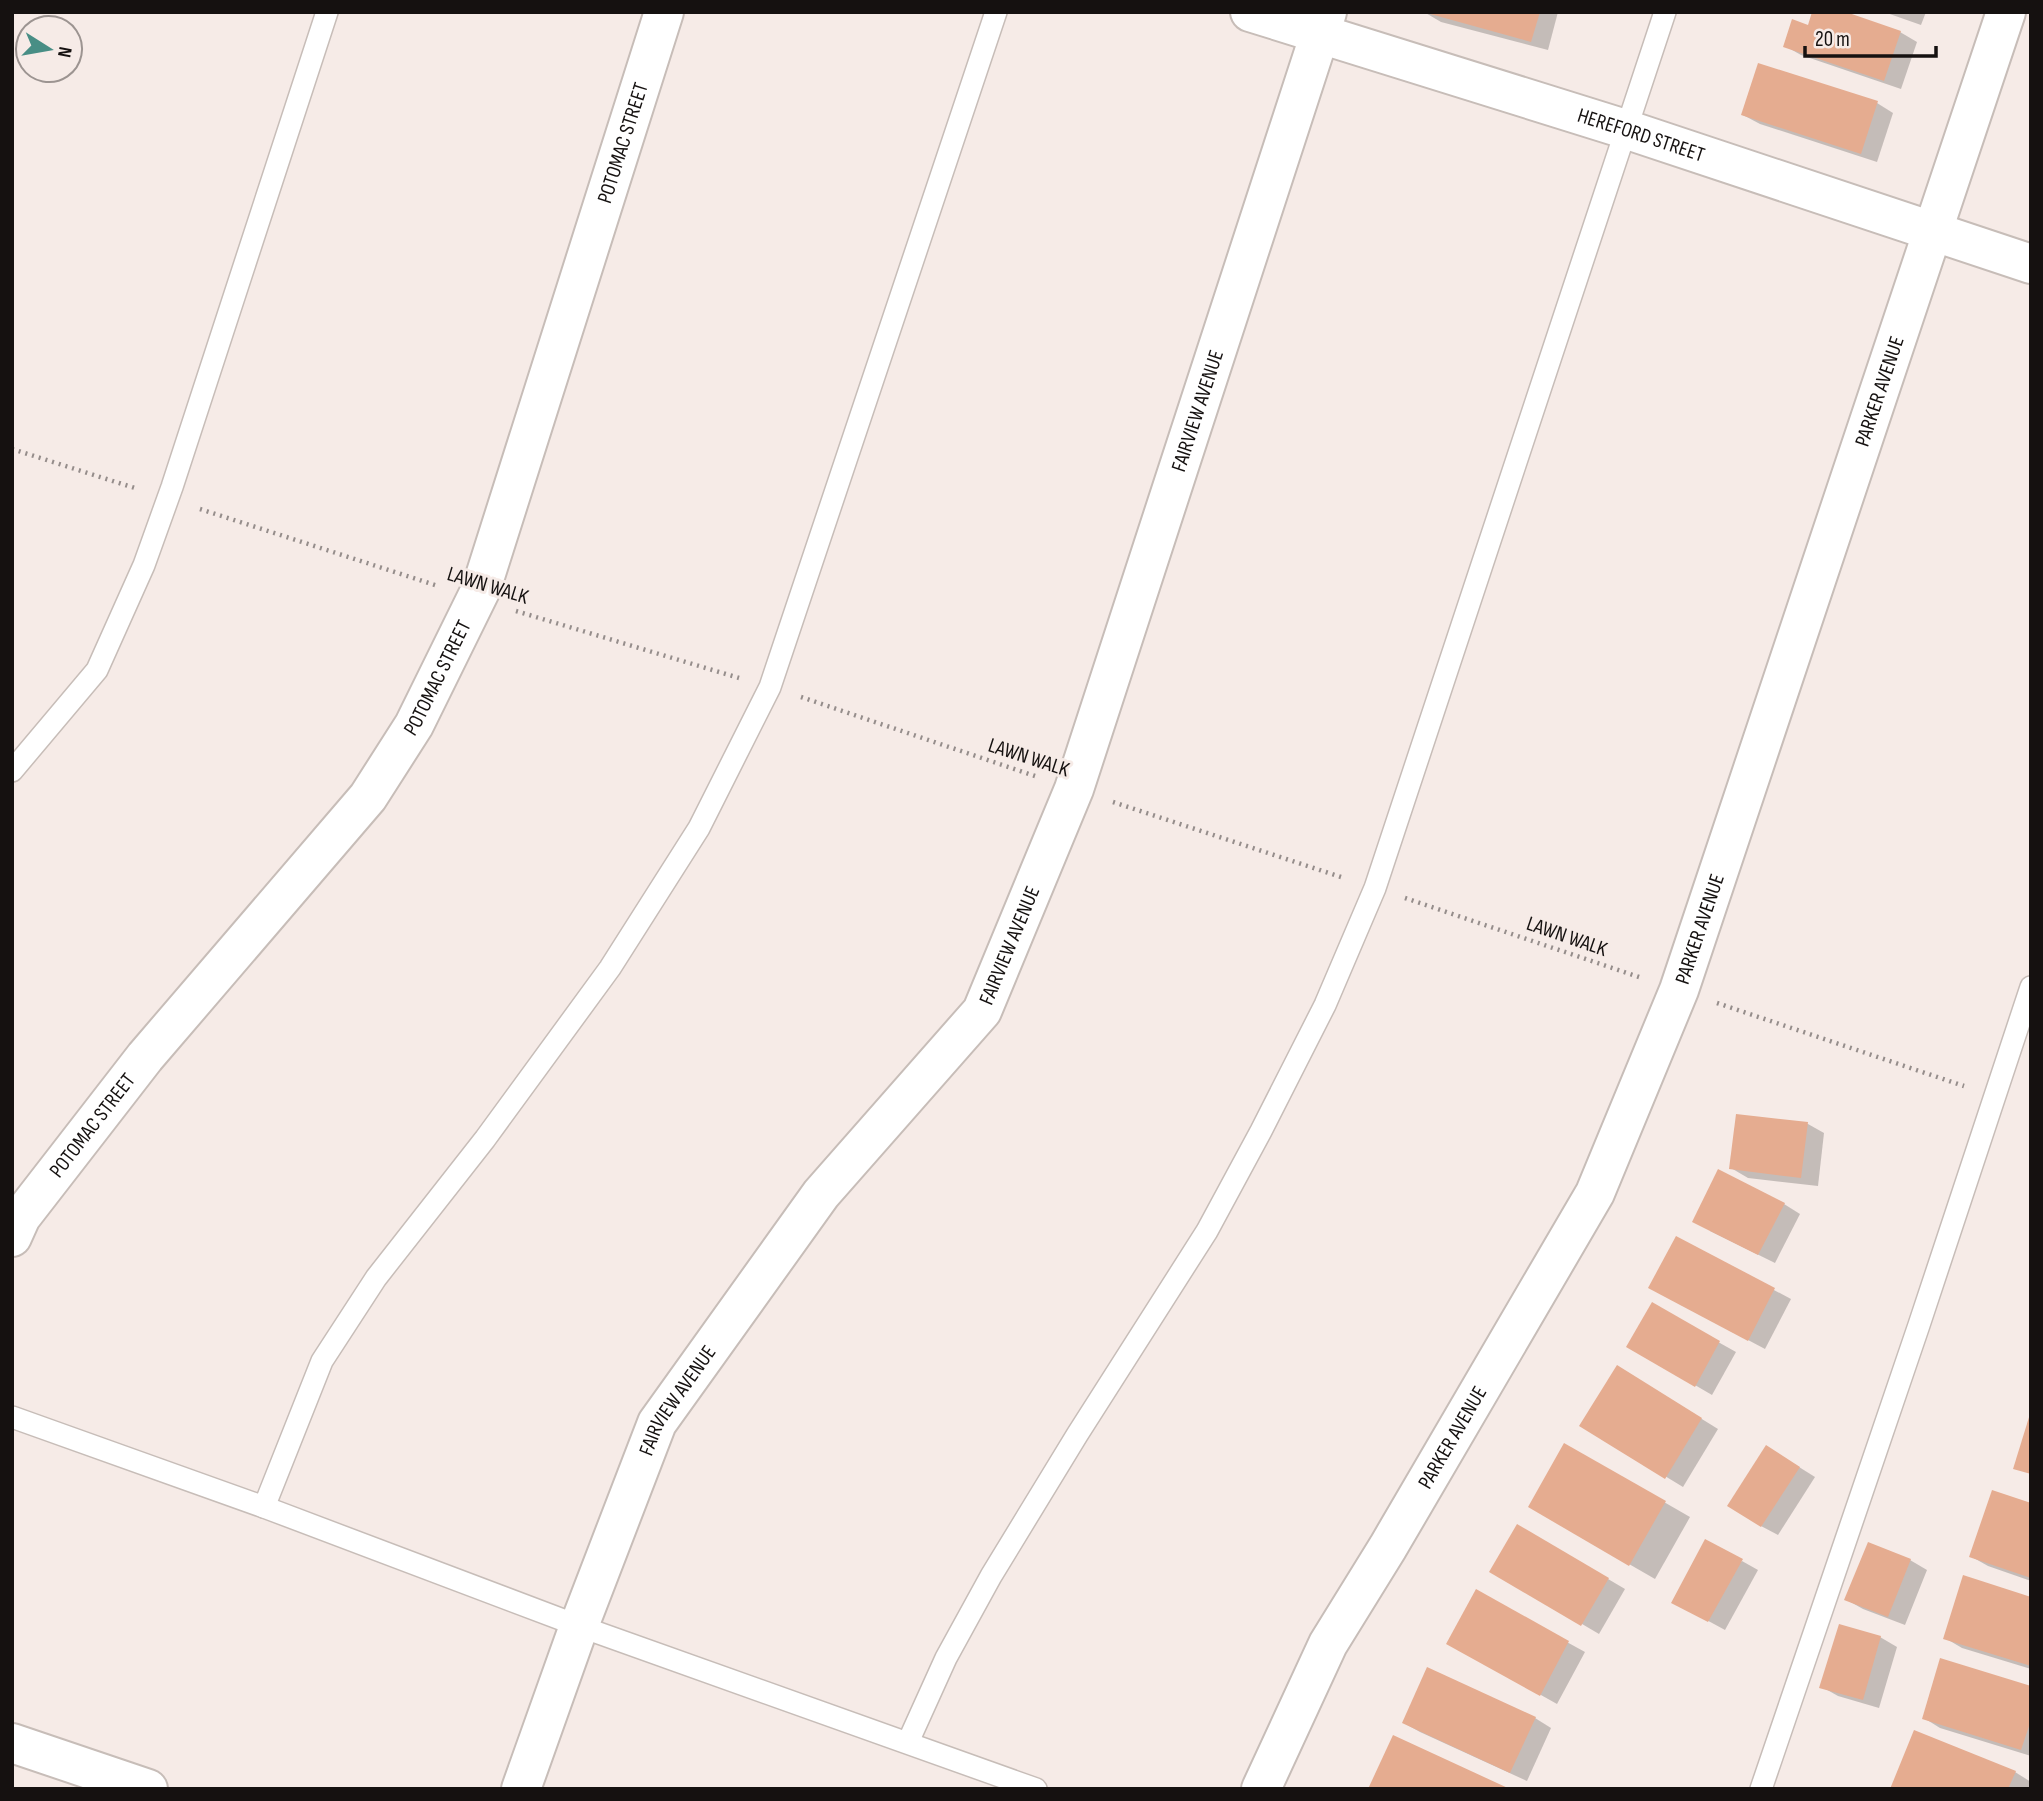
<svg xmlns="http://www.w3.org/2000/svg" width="2043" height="1801" viewBox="0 0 2043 1801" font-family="'Sofia Sans Condensed',sans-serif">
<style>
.shadow{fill:#0003}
.building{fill:#e5ac90}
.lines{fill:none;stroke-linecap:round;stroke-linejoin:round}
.lane-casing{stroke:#c7bdb8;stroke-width:24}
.street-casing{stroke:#c7bdb8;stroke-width:42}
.path{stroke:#958d8b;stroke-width:4.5;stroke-dasharray:2 5;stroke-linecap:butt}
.lane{stroke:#fff;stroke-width:21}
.street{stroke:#fff;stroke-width:38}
.labels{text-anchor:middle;stroke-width:6;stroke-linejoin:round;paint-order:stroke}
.street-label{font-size:21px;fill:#151110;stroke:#f6ebe7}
</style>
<rect width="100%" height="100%" fill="#f6ebe7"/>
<g class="shadow">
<path d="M1424,12h134l-10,38 -107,-28z"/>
<path d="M1884,12h42l-5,13z"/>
<path d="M1809,27l91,5 17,10 -16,47 -100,-34 -16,-9z"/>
<path d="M1877,103l16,10 -16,49 -117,-38 -17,-9z"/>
<path d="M1738,1116l70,8 16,9 -6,53 -70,-8 -17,-10z"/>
<path d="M1784,1204l16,10 -25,49 -65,-32z"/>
<path d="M1676,1238l115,61 -26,50 -98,-52z"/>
<path d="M1652,1305l84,47 -24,43 -84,-49z"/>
<path d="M1634,1377l84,52 -35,58 -102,-62z"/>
<path d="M1565,1445l125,72 -35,62 -125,-72z"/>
<path d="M1783,1457l32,20 -37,58 -17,-9z"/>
<path d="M2031,1505v76l-43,-15 -16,-9z"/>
<path d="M1518,1526l107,63 -26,45 -107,-63z"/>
<path d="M1910,1560l17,10 -22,55 -42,-16 -16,-9z"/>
<path d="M1742,1561l16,9 -33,60 -35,-19z"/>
<path d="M1476,1592l109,60 -28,52 -109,-61z"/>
<path d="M2031,1598v71l-69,-21 -17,-10z"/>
<path d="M1880,1637l17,10 -18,61 -41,-12 -16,-9z"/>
<path d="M2031,1688v68l-91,-28 -16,-10z"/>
<path d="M1535,1718l16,10 -24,53 -107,-49 -16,-9z"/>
<path d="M2015,1772l16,10 -2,7h-137z"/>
</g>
<g class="building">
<path d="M1423,12h117l-9,30z"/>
<path d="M1812,12h34l55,19 -17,50 -101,-34 9,-28 16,6z"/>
<path d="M1758,63l120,38 -17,53 -120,-39z"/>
<path d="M1736,1114l72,8 -7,56 -72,-9z"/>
<path d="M1718,1169l67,34 -27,52 -66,-33z"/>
<path d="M1676,1236l99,52 -27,53 -100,-53z"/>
<path d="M1652,1302l68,39 -25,46 -69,-40z"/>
<path d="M1617,1365l85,53 -37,61 -86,-53z"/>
<path d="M2030,1414h1v60l-18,-5z"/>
<path d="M1564,1443l102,58 -37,65 -101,-59z"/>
<path d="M1766,1445l34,22 -39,60 -34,-21z"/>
<path d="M1992,1490l39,13v75l-62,-21z"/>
<path d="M1517,1524l92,54 -28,48 -92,-54z"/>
<path d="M1705,1539l38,20 -35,63 -37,-19z"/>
<path d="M1868,1542l43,17 -23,58 -44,-17z"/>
<path d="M1963,1575l68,22v69l-88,-27z"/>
<path d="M1476,1589l93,52 -29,55 -94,-52z"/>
<path d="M1839,1624l42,12 -18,64 -44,-12z"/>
<path d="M1940,1658l91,28v34l-10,30 -99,-31z"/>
<path d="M1427,1667l109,50 -26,56 -108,-50z"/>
<path d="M1914,1730l102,41 -8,18h-118z"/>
<path d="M1393,1735l117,54h-142z"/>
</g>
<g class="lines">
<defs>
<g id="lane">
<path d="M12,771l85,-101 47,-105 28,-78 155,-475"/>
<path d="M12,1417l252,90 315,119 457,163"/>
<path d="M264,1507l58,-146 54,-83 109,-139 125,-171 89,-140 71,-141 226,-675"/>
<path d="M908,1742l38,-84 45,-82 86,-141 130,-204 54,-100 64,-126 50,-117 290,-876"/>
<path d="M1761,1789l158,-464 112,-338"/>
</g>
<g id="street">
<path id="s1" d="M1250,12l375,117 406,135"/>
<path id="s2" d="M12,1237l9,-20 124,-160 223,-260 46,-72 67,-136 183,-577"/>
<path d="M12,1743l136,46"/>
<path id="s3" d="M521,1789l58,-163 78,-203 164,-229 161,-183 92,-222 253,-777"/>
<path id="s4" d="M1261,1789l67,-145 60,-97 207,-354 84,-203 327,-978"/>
</g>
</defs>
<use href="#lane" class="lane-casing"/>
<use href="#street" class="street-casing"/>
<g class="path">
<path d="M12,449l126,40"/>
<path d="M200,509l238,77"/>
<path d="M516,611l223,67"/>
<path d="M801,697l234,79"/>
<path d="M1113,802l231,76"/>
<path d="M1405,898l234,79"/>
<path d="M1717,1003l247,83"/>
</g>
<use href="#lane" class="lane"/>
<use href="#street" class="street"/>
</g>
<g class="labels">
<g class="street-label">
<text dy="7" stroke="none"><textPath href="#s1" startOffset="410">HEREFORD STREET</textPath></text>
<text dy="7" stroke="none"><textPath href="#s2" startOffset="1272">POTOMAC STREET</textPath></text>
<text dy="7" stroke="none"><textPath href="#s4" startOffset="1535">PARKER AVENUE</textPath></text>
<text dy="7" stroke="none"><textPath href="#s3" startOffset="1554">FAIRVIEW AVENUE</textPath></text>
<text transform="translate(488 585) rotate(17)" y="7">LAWN WALK</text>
<text dy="7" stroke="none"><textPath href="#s2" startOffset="705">POTOMAC STREET</textPath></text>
<text transform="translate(1029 757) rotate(18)" y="7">LAWN WALK</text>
<text dy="7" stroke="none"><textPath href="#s4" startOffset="968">PARKER AVENUE</textPath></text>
<text transform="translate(1567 936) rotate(19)" y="7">LAWN WALK</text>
<text dy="7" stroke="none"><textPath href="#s3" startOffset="987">FAIRVIEW AVENUE</textPath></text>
<text dy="7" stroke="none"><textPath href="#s2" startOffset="138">POTOMAC STREET</textPath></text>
<text dy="7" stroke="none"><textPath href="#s3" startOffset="420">FAIRVIEW AVENUE</textPath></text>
<text dy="7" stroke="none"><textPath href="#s4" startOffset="401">PARKER AVENUE</textPath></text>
</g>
</g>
<rect width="2043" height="1801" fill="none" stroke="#151110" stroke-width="28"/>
<g transform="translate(49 49) rotate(101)"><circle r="33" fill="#f6ebe7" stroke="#9c9491" stroke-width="2"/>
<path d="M0-5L12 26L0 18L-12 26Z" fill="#488e85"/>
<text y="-10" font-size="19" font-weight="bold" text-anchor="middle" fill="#151110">N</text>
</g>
<path d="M1805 46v10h131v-10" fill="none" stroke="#151110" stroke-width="3.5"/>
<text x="1815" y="46" font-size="21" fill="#151110" stroke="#f6ebe7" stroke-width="5" paint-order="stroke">20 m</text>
</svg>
